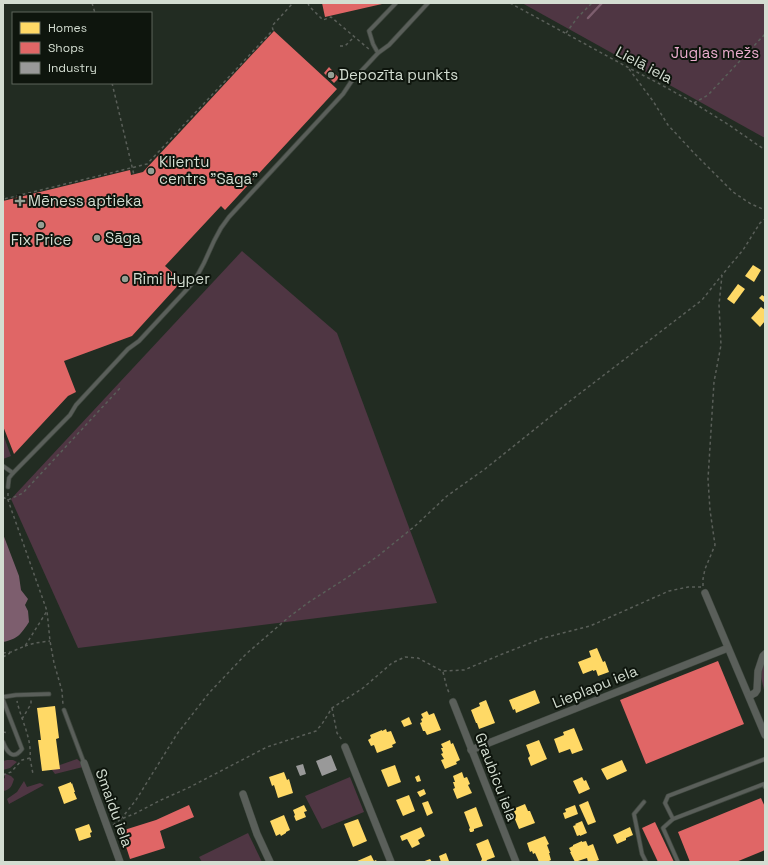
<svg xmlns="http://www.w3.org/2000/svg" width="768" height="865" viewBox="0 0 768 865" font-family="'Space Grotesk',sans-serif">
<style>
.green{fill:#4f3643}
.water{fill:#7d5e6e}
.homes{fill:#ffd966}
.shops{fill:#e06666}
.industry{fill:#999}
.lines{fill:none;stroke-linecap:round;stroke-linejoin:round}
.stream{stroke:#7d5e6e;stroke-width:2.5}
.lane-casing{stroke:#3f473f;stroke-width:5}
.street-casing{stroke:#3f473f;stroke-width:8}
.path{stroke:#5a5f59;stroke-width:1.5;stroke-dasharray:3 3;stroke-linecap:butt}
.lane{stroke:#5a5f5a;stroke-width:3.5}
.street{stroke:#5a5f5a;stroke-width:7}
.poi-dot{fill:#959f94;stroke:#0e150d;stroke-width:1.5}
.labels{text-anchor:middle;stroke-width:4;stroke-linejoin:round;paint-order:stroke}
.park-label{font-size:15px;fill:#ebadce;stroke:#0e150d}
.street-label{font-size:15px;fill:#d3ddd1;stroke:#0e150d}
.poi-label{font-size:15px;fill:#d3ddd1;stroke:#0e150d;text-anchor:start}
</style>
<rect width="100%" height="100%" fill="#222c22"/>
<g class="green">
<path d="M522,3h243v135z"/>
<path d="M242,251l95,82 100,270 -359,45 -67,-149z"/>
<path d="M3,434l8,22 -8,3z"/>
<path d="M765,651v43l-4,-17z"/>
<path d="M77,759l6,5v3l-28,7 -3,-4 5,-4z"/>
<path d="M7,760h6l4,2 -7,6 -7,2v-9z"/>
<path d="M4,773l7,3 3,3c-2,6 -3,11 -11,12v-12l2,-1z"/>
<path d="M350,777l14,35 -42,17 -17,-33z"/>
<path d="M24,781l3,6 13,-4 4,2 -35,19 -2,-5 10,-7z"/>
<path d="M248,833l14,29h-60l-3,-5z"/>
</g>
<path class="water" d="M3,534l16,42 2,14 7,9 -3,6 3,6 1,11c-8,12 -11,17 -26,20z"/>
<g class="homes">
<path d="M753,265l8,5 -7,12 -9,-6z"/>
<path d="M738,284l7,5 -11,15 -7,-5z"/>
<path d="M762,295l3,2v6l-6,-5z"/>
<path d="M761,307l4,3v11l-5,6 -9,-9z"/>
<path d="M597,648l6,14 2,-1 4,11 -11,4 -2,-6 -3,1v-1l-10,4 -5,-12 13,-5 -2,-6z"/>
<path d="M535,690l5,13 -24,10 -1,-4 -2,1 -4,-10z"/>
<path d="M486,700l9,23 -16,6 -2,-6h-1l-5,-13 9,-4 -1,-3z"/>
<path d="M55,706l4,32 -3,1 4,30 -18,2 -4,-31h3l-4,-32z"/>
<path d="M427,711l2,4 5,-2 7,17 -14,5 -2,-4h-2l-3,-8 2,-1 -1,-3 2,-1 -2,-4z"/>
<path d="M409,717l3,7 -8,3 -3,-6z"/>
<path d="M574,728l9,22 -11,4 -2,-5 -11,4 -5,-14 10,-4 -1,-3z"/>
<path d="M386,729l1,3 4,-1 5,12 -4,2 1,2 -16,6 -3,-8 -3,1 -3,-6 3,-2 -1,-3 12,-5v1z"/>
<path d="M450,740l1,4 2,-1 7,17 -4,2 1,2 -12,5 -4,-9 3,-1 -3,-5 2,-1 -2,-5h2l-2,-4z"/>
<path d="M539,740l8,19 -16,7 -3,-8 2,-2 -4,-11z"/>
<path d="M622,760l5,11 -20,9 -6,-11z"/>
<path d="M395,765l6,17 -13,5 -7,-17z"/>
<path d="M284,772l3,8 2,-1 4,14 -15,5 -4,-13 -2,1 -3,-9z"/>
<path d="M462,772l2,6 3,-1 3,7 -2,1 4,8 -15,6 -4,-10 2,-1 -2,-6h2l-2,-6z"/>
<path d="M419,775l2,6 -4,1 -2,-5z"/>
<path d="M582,777l2,4 2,-1 4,9 -11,5 -6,-13z"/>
<path d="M71,782v2l1,-1 3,9h-1l3,7 -13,5 -6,-17z"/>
<path d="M424,789l2,5 -6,3 -3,-5z"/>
<path d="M409,795l6,16 -12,5 -7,-16z"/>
<path d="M428,801l5,12 -6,3 -5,-13z"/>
<path d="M588,801l8,21 -8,3 -9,-20z"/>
<path d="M525,804l3,7h2l5,12 -16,6 -5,-12 2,-1 -3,-7z"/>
<path d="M304,805l3,6 -3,1 2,5 -10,4 -2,-5 1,-1 -2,-5z"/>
<path d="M575,805l3,9 -13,5 -2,-6 3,-1 -1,-3z"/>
<path d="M476,807l7,19 -9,3v2l-2,1h-2l-1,-3 1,-1 -6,-16z"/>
<path d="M284,815l6,15 -4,2v1l-5,3 -1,-2 -4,2 -6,-15z"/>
<path d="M358,819l9,22 -14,6 -9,-23z"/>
<path d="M582,821l5,12 -7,3v-1l-3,1 -4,-10 3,-1 -1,-1z"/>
<path d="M89,824l3,8 -2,1 1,4 -12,4 -4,-12z"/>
<path d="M421,827l4,9 -7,4 2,4 -8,4 -5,-9 -5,2 -2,-5z"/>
<path d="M630,827l3,8 -7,3v2l-9,4 -4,-9z"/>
<path d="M545,836l4,8 -2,1 3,8h-1l2,7 -4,2h-8l-4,-9 -2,1 -1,-3 -2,1 -3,-9z"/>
<path d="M488,839l7,18 -8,3 -1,2h-4l-1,-1 1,-2 -6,-15z"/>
<path d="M582,841v1l4,-1 2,5 5,-2 6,16 -6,2h-5l-1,-4 -12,4 -5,-10h1l-2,-4 4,-2v-1z"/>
<path d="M446,853l3,8 -3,1h-5l-2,-6z"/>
<path d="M371,855l3,6 2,-1 1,2h-22z"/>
<path d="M430,859l2,3h-10z"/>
</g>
<g class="shops">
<path d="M322,3h60v1l-57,13z"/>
<path d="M274,31l63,58 -112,121 -4,-4 -56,60 17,15 -50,55 -68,25 12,31 -8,4 -54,58 -11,-28v-225l127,-31 1,5 12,-3z"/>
<path d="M329,67l10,11 -5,5 -10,-10z"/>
<path d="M718,661l26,63 -98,40 -26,-64z"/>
<path d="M761,798l4,9v43l-29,12h-46l-12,-30z"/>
<path d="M189,805l5,12 -34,14 5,17 -35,11 -9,-28 35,-11z"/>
<path d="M655,822l19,40h-16l-16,-34z"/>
</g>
<g class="industry">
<path d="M331,755l6,15 -15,6 -6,-15z"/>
<path d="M303,764l3,10 -6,2 -4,-10z"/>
</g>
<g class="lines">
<path class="stream" d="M588,18l14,-15"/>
<defs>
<g id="lane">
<path d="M378,53l-5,-9 -4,-13 27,-28"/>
<path d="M3,466l10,7 57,-58 6,-10 52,-56 11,-8 52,-56 6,-9 7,-13 10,-22 7,-13 8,-11 114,-123 8,-12 27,-29 11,-8 39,-42"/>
<path d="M8,487l1,-9 4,-5"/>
<path d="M3,697l13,-2 33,-1"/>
<path d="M3,700l19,49c-9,12 -15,3 -19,-7"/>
<path d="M64,710l20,53"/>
<path d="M765,759l-97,37 -3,7 8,16 91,-35 1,3"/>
<path d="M644,802l-10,12 8,40 4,8"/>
<path d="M673,819l-10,9 15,34"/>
</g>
<g id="street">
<path d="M705,593l60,142"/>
<path d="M749,696l6,-3 2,-3 1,-19 5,-15 2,-2"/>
<path d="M453,702l63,160"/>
<path d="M345,747l46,115"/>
<path d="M471,750l257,-102"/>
<path d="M84,763l36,99"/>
<path d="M243,794l14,40 13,28"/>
</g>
</defs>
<use href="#lane" class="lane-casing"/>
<use href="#street" class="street-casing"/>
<g class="path">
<path d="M92,3l3,10"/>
<path d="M308,3l1,3 14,14 8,-3 39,33"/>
<path d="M510,3l119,65 29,15 36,20 35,22 36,25"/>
<path d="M566,33l12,-16 14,-14"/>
<path d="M340,46h5l9,-9"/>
<path d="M629,69l24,32 15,24 26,28 39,39 18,12 14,6"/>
<path d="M112,83l22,92"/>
<path d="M694,103l14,-8 57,-61"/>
<path d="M3,194l1,5 143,-35 126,-134 -1,-4 21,-23"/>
<path d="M8,493v7l39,111 3,30 4,22 8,28 1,14"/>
<path d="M3,497l5,3 15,-7 98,-106"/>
<path d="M703,586v-7l2,-10 10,-24 -5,-35 -2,-31 6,-97 7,-37 -2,-40 3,-30 21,-25 17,-27 5,-4"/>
<path d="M25,646l10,-3 15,-2"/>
<path d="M3,653l8,-1 14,-6 22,-35"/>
<path d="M3,657l7,-4"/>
<path d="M443,672l4,16 3,7"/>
<path d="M332,708l5,25 5,7"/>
<path d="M22,719l9,-15v-5"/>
<path d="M3,732l6,1"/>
<path d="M30,758l3,16"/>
<path d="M3,775l8,-3 11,-12 8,-2c2,-20 -9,-38 -13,-57"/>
<path d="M121,819l15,-19 41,-66 32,-41 37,-39 43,-37 20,-15 36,-23 33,-23 37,-30 32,-30 38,-27 85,-68 132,-101 20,-25"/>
<path d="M113,825l8,-6 13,-5 27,-14 27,-12 79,-41 49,-16 6,-7 10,-16 31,-20 29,-25 13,-6 13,1 24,13 22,-1 36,-15 43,-17 47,-12 79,-35 19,-4h13"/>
</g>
<use href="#lane" class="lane"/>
<use href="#street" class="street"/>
</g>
<g class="poi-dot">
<circle cx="331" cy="75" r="4"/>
<circle cx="151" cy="171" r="4"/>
<path d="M18 195h4v4h4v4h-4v4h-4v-4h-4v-4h4z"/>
<circle cx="41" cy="225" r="4"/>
<circle cx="97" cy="238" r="4"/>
<circle cx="125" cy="279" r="4"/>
</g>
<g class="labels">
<g class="park-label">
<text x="715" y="58">Juglas mežs</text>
</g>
<g class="street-label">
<text transform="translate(644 65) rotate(28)" y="5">Lielā iela</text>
<text transform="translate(595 687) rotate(-22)" y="5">Lieplapu iela</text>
<text transform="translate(496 777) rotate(69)" y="5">Graubicu iela</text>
<text transform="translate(114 808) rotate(70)" y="5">Smaidu iela</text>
</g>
<g class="poi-label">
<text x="339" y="80">Depozīta punkts</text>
<text x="159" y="167">Klientu<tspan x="159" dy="17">centrs "Sāga"</tspan></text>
<text x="28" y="206">Mēness aptieka</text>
<text x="105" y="243">Sāga</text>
<text x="41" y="245" text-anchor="middle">Fix Price</text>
<text x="133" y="284">Rimi Hyper</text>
</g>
</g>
<rect width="768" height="865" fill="none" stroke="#d3ddd1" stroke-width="8"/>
<rect x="12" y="12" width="140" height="72" fill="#0e150d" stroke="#5d655b"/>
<rect x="20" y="22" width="20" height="12" fill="#ffd966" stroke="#5d655b"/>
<text x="48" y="32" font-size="12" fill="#d3ddd1">Homes</text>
<rect x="20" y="42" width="20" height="12" fill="#e06666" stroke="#5d655b"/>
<text x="48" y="52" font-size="12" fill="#d3ddd1">Shops</text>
<rect x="20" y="62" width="20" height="12" fill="#999999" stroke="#5d655b"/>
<text x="48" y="72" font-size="12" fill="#d3ddd1">Industry</text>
</svg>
